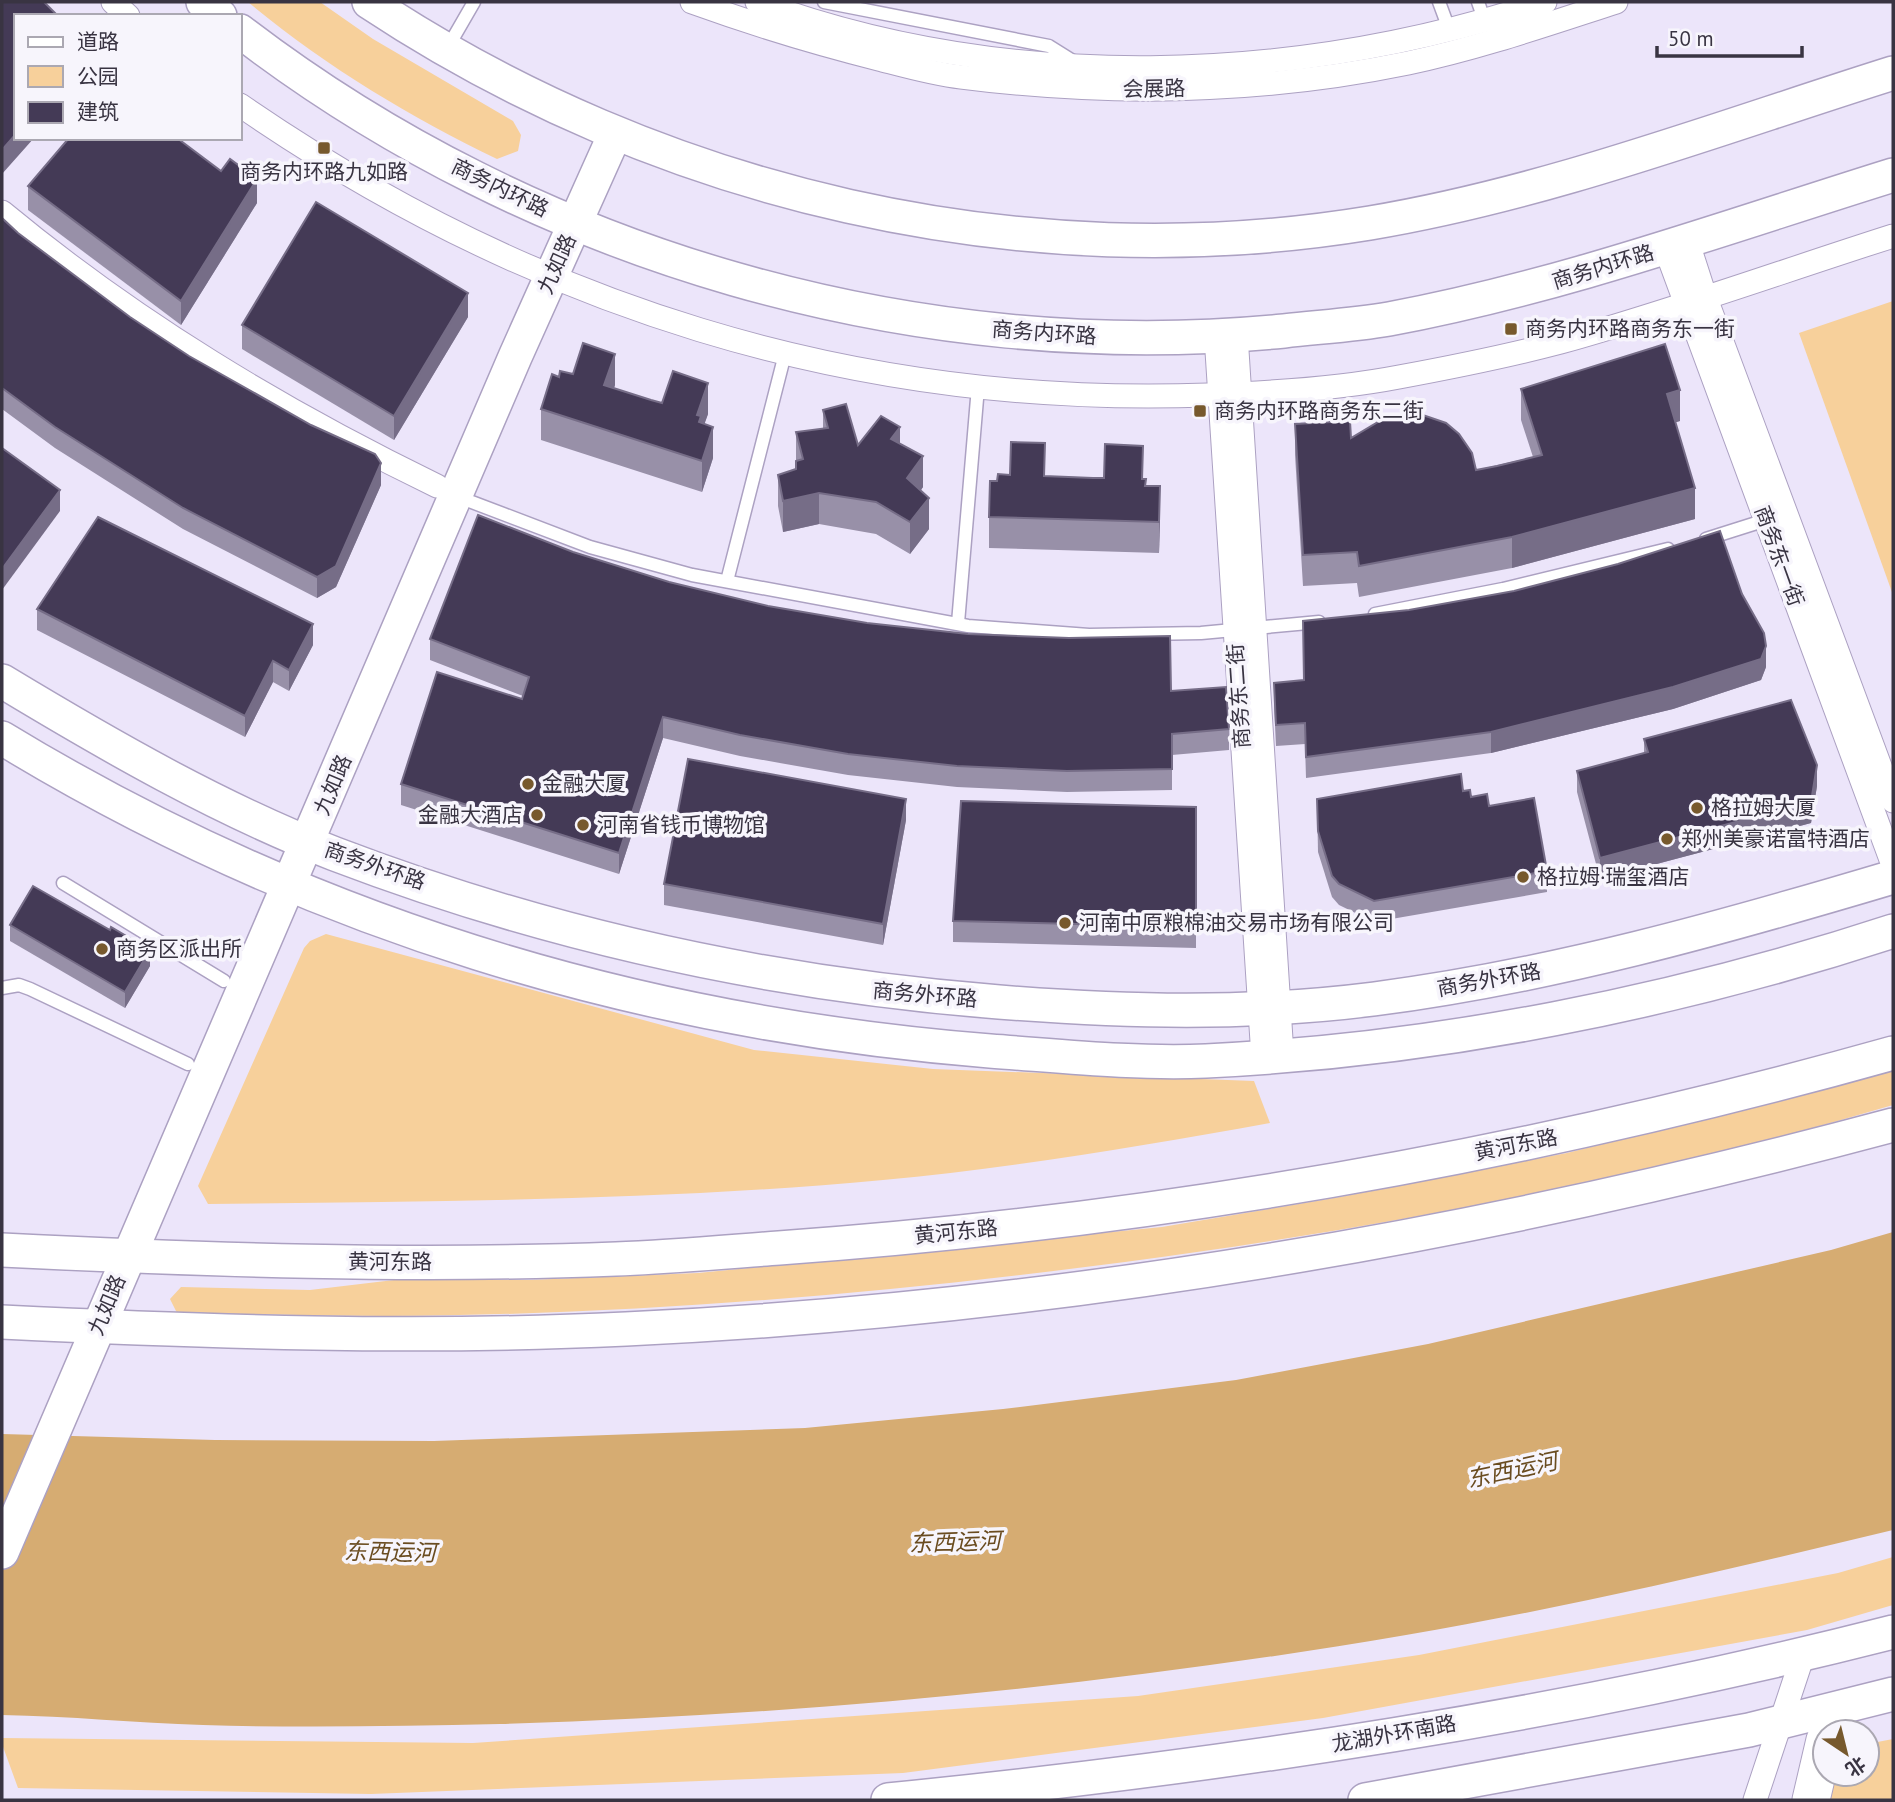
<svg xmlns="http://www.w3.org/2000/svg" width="1895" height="1802" viewBox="0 0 1895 1802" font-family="'PT Sans','Noto Sans SC',sans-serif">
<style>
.green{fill:#f7d09b}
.forest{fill:#d6ac72}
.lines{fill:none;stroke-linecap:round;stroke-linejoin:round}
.lane-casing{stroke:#aca1c2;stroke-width:15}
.street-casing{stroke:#aca1c2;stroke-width:25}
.secondary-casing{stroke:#aca1c2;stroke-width:36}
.primary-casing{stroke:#aca1c2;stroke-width:39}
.lane{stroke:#fff;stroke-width:12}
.street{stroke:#fff;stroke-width:23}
.secondary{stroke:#fff;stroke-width:33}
.primary{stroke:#fff;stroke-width:37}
.wall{fill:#9890a8}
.shaded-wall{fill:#766d87}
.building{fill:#443a56;stroke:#766d87;stroke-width:2}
.poi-dot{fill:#77592d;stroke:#f7f5fc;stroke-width:2.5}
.labels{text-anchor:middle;stroke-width:7;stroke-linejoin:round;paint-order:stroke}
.street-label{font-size:21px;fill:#393442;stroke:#f7f5fc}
.poi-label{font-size:21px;fill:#393442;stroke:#f7f5fc;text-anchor:start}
.water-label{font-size:23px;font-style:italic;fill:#6a4c20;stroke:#f7f5fc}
</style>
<rect width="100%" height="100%" fill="#ece5fa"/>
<g class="green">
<path d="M248,2h72l53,37 140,82 8,14 -3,16 -21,8c-87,-42 -175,-95 -249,-157z"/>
<path d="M1893,301v294l-94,-262z"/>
<path d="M326,934l428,116 179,19 321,12 16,42c-128,23 -258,45 -387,57 -224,21 -450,21 -675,24l-10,-18 106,-238 6,-7z"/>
<path d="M1893,1071v34c-250,74 -509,122 -768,157 -244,32 -492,53 -739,54 -69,0 -139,-2 -209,-3l-7,-14 11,-12 129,3 84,-10h135l169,-7 464,-46 178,-30 227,-44z"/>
<path d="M1893,1557v48l-86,25 -484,88 -420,55 -532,21 -353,-6 -16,-44v-6l471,5 665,-47 281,-41 419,-82z"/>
<path d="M1893,1739v61h-64l5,-26h33v-30z"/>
</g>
<path class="forest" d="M1893,1232v298c-161,39 -323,77 -487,105 -299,51 -603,80 -906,89 -99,2 -199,4 -297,1 -67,-2 -134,-9 -201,-10v-281l213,6 219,1 371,-13 198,-19 233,-29 192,-36 403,-94z"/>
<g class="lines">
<defs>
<g id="lane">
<path d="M824,2l225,44 24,15"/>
<path d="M1439,2l10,27"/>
<path d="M1478,2l6,17"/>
<path d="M448,47l26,-45"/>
<path d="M456,496l134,51 102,28 276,51 121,9 112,-2 118,-11"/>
<path d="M1706,539l60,-19"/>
<path d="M727,581l58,-227"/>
<path d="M1375,614l128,-25 165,-40"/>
<path d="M958,623l20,-236"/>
<path d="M63,883l161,98"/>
<path d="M2,988l17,-3 11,4 158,75"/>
</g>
<g id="street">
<path d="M113,2l15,14"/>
<path d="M692,2c61,22 123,41 187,57 27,7 55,15 82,18 148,19 301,16 447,-14 71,-15 140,-39 208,-61"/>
<path d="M757,2c251,92 536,83 788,0"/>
<path d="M240,105c290,200 614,303 968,290 62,-2 129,-6 191,-18 54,-10 109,-21 162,-35 112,-31 222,-71 332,-106"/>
<path d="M2,212c134,111 279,198 435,274"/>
<path d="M1687,240l18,56 188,505"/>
<path d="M1665,247l228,618"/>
<path d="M1236,335l46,720"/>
<path d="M1216,336l47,721"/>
<path d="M1755,1800l48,-145"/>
</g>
<g id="secondary">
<path d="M203,2l17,14"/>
<path d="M369,2c291,193 654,278 1001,221 179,-30 351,-96 523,-150"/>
<path d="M240,31c293,225 676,336 1044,300 35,-4 70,-6 105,-12 172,-32 337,-92 504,-144"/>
<path d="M2,681c106,64 217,128 333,173 215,82 435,130 664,148 127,10 248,13 375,-3 178,-23 348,-71 519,-122"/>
<path d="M2,738c302,184 636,285 988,313 71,5 144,13 216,10 232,-11 467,-58 687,-130"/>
<path d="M2,1250c204,10 409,17 614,9 54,-2 109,-7 163,-11 377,-27 751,-93 1114,-195"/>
<path d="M2,1322c208,10 415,17 624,7 428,-20 853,-93 1267,-204"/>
<path d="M2,1552l513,-1195 100,-223"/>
<path d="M888,1800c338,-34 676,-84 1005,-168"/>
<path d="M1365,1800l384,-70 144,-36"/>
</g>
<path id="primary" d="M1811,1800l14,-60"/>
</defs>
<use href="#lane" class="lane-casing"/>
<use href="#street" class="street-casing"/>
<use href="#secondary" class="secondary-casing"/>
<use href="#primary" class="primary-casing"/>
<use href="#lane" class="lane"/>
<use href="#street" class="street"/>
<use href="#secondary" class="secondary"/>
<use href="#primary" class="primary"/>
</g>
<g class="wall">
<path d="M28,186l229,17 -76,122 -153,-115z"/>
<path d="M2,218l16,15 112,84 251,168 -45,102 -19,11 -134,-69 -128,-81 -53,-39z"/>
<path d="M468,317l-74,123 -152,-91v-24z"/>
<path d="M573,374l42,11 -1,3 37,12 57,14 -4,10 9,34 -11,34 -161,-52v-31z"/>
<path d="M1521,389l159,32 -5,1 20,97 -183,49 -153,29 -2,-14 -54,3 -8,-131v-31l181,46 57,-13 -12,-37z"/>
<path d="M823,410l35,35 42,-1 23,43 -2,3 8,39 -19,25 -34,-20 -57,-10 -36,8 -5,-26v-31l18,-6v-37l27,-3z"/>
<path d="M1045,476l98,3 17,38 -1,36 -170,-5v-31l8,-36z"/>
<path d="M573,552l96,30 99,24 403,85 58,38v21l-57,5v35l-105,2 -110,-5 -109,-12 -108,-19 -77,-18 -44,136 -218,-69v-21l121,-85 1,-3 -93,-36v-21z"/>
<path d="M1618,564l148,103 -5,13 -88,29 -182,44 -185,25 -1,-34 -29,2 -2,-42v-21l30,-3 -1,-59 106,-11 105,-19z"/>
<path d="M37,609l276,36 -24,46 -16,-9 -28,55 -208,-107z"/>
<path d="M1644,739l173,47 -6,37 -211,56 -23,-87v-21l67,-18z"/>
<path d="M1463,791l26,15 58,65v21l-173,30 -35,-17 -7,-8 -14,-45 -1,-53z"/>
<path d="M1196,807v141l-243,-6v-21z"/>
<path d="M906,820l-23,125 -219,-40v-21z"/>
<path d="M10,925l100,5 40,36 -25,42 -115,-67z"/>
</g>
<g class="shaded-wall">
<path d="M16,134v4h18l-32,36v-24z"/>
<path d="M257,179v24l-76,122v-24z"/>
<path d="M468,293v24l-74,123v-24z"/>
<path d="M615,354v31l-11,31v-31z"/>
<path d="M708,383v31l-7,20 -4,-19z"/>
<path d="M1680,390v31l-13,4v-31z"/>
<path d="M713,427v31l-11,34v-31z"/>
<path d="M900,427v31l-9,-19z"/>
<path d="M923,456v31l-16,23v-32z"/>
<path d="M381,463v22l-45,102 -19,11v-21z"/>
<path d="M1160,486v31l-1,36v-31z"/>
<path d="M1695,488v31l-183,49v-31z"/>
<path d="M60,490v21l-58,79v-21z"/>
<path d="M819,493v31l-36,8v-31z"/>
<path d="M929,498v31l-19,25v-32z"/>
<path d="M313,624v21l-24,46v-21z"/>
<path d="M1766,646v21l-5,13 -88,29 -182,44v-21z"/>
<path d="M273,661v21l-28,55v-21z"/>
<path d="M663,717v21l-44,136v-21z"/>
<path d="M1817,765v21l-6,37 -211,56v-21z"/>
<path d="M906,799v21l-23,125v-21z"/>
<path d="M150,950v16l-25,42v-16z"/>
</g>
<g class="building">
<path d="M2,2h42l14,14h-42v118l-14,16z"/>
<path d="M69,138h108l44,33 9,-12 27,20 -76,122 -153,-115z"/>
<path d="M316,202l152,91 -74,123 -152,-91z"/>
<path d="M2,218l16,15 112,84 59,39 122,69 64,29 6,9 -45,103 -19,11 -134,-69 -128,-81 -53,-39z"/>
<path d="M583,343l32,11 -11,31 47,15 11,3 11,-32 35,12 -11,32 4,1 -2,6 14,5 -11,34 -161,-52 11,-35 7,3 1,-6 13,3z"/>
<path d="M1665,344l15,46 -13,4 28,94 -183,49 -153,29 -2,-14 -54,3 -8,-131 55,-3 1,17 37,-22 29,-3 29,10 13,11 13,19 4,17 21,-4 45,-11 -21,-66z"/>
<path d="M846,404l12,41 23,-29 19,11 -9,12 32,17 -16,22 22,20 -19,24 -34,-20 -57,-9 -36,8 -5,-26 18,-6v-8l7,-2 -7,-27 32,-4 -5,-18z"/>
<path d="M1011,442l34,1 -1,33 49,2h11l1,-34 38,2 -1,33h4l-1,7h15l-1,36 -170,-5 1,-36h7l1,-7 12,1z"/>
<path d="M2,448l58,42 -58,79z"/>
<path d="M478,515l95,37 96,30 99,24 99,17 101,11 101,4 101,-2 1,55 55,-4 3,42 -57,5v35l-105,2 -110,-5 -109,-12 -108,-19 -77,-18 -44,136 -218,-69 36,-112 85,27 7,-22 -99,-38z"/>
<path d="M98,517l215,107 -24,46 -16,-9 -28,55 -208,-107z"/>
<path d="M1720,531l22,63 22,39 2,13 -5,13 -88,28 -182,45 -185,25 -1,-34 -29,2 -2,-42 30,-3 -1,-59 106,-11 105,-19 104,-27z"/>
<path d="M1791,700l26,65 -6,37 -211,56 -23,-87 71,-19 -4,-13z"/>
<path d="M688,759l218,40 -23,125 -219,-40z"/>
<path d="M1461,774l2,17 7,-1 1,7 16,-3 2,12 45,-8 13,73 -173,30 -35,-17 -7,-8 -14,-45 -1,-32z"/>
<path d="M961,801l235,6v120l-243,-6z"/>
<path d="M33,886l77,44 1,-3 39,23 -25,42 -115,-67z"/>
</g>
<g class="poi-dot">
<rect x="317" y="141" width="14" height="14" rx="3.5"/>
<rect x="1504" y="322" width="14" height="14" rx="3.5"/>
<rect x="1193" y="404" width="14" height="14" rx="3.5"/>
<circle cx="528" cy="784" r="7"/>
<circle cx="1697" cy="808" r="7"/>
<circle cx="537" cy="815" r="7"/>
<circle cx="583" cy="825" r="7"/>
<circle cx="1667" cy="839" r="7"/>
<circle cx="1523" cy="877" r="7"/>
<circle cx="1065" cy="923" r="7"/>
<circle cx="102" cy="949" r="7"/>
</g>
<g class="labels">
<g class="street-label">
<text transform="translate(1154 89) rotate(-1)" y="7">会展路</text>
<text transform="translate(500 188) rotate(26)" y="7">商务内环路</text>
<text transform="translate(557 264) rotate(-66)" y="7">九如路</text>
<text transform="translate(1603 267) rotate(-17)" y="7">商务内环路</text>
<text transform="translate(1044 333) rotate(4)" y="7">商务内环路</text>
<text transform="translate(1779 556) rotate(70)" y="7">商务东一街</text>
<text transform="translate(1239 696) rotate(-94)" y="7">商务东二街</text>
<text transform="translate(333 785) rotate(-67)" y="7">九如路</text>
<text transform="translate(375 866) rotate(19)" y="7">商务外环路</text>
<text transform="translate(1489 980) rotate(-10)" y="7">商务外环路</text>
<text transform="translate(925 995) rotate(5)" y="7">商务外环路</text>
<text transform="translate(1516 1145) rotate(-11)" y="7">黄河东路</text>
<text transform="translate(956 1232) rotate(-6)" y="7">黄河东路</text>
<text x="390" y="1269">黄河东路</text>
<text transform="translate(107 1305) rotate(-67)" y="7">九如路</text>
<text transform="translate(1394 1734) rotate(-10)" y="7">龙湖外环南路</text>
</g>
<g class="poi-label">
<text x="324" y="179" text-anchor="middle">商务内环路九如路</text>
<text x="1525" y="336">商务内环路商务东一街</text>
<text x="1214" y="418">商务内环路商务东二街</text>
<text x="542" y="791">金融大厦</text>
<text x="1711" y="815">格拉姆大厦</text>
<text x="523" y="822" text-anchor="end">金融大酒店</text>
<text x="597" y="832">河南省钱币博物馆</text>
<text x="1681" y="846">郑州美豪诺富特酒店</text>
<text x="1537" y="884">格拉姆·瑞玺酒店</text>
<text x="1079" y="930">河南中原粮棉油交易市场有限公司</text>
<text x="116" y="956">商务区派出所</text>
</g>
<g class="water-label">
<text transform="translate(1512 1470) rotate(-12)" y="8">东西运河</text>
<text transform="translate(955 1542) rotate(-2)" y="8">东西运河</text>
<text transform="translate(390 1552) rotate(1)" y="8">东西运河</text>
</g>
</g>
<rect width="1895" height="1802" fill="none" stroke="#393442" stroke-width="7"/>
<rect x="14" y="14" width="228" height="126" fill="#f7f5fc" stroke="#aba8b2" stroke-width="2"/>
<rect x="28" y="37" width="35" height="10" fill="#ffffff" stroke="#aba8b2" stroke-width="2"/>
<text x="77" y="49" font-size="21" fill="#393442">道路</text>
<rect x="28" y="66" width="35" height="21" fill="#f7d09b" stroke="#aba8b2" stroke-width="2"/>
<text x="77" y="84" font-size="21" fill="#393442">公园</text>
<rect x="28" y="102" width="35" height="21" fill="#443a56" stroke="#aba8b2" stroke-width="2"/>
<text x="77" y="119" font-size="21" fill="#393442">建筑</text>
<g transform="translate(1846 1753) rotate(145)"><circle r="33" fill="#f7f5fc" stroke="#aba8b2" stroke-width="2"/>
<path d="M0-5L12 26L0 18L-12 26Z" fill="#77592d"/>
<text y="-10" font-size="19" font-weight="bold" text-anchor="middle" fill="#393442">北</text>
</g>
<path d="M1657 46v10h145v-10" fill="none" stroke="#393442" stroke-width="3.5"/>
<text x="1668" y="46" font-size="21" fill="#393442" stroke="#f7f5fc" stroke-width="5" paint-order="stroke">50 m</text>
</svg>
